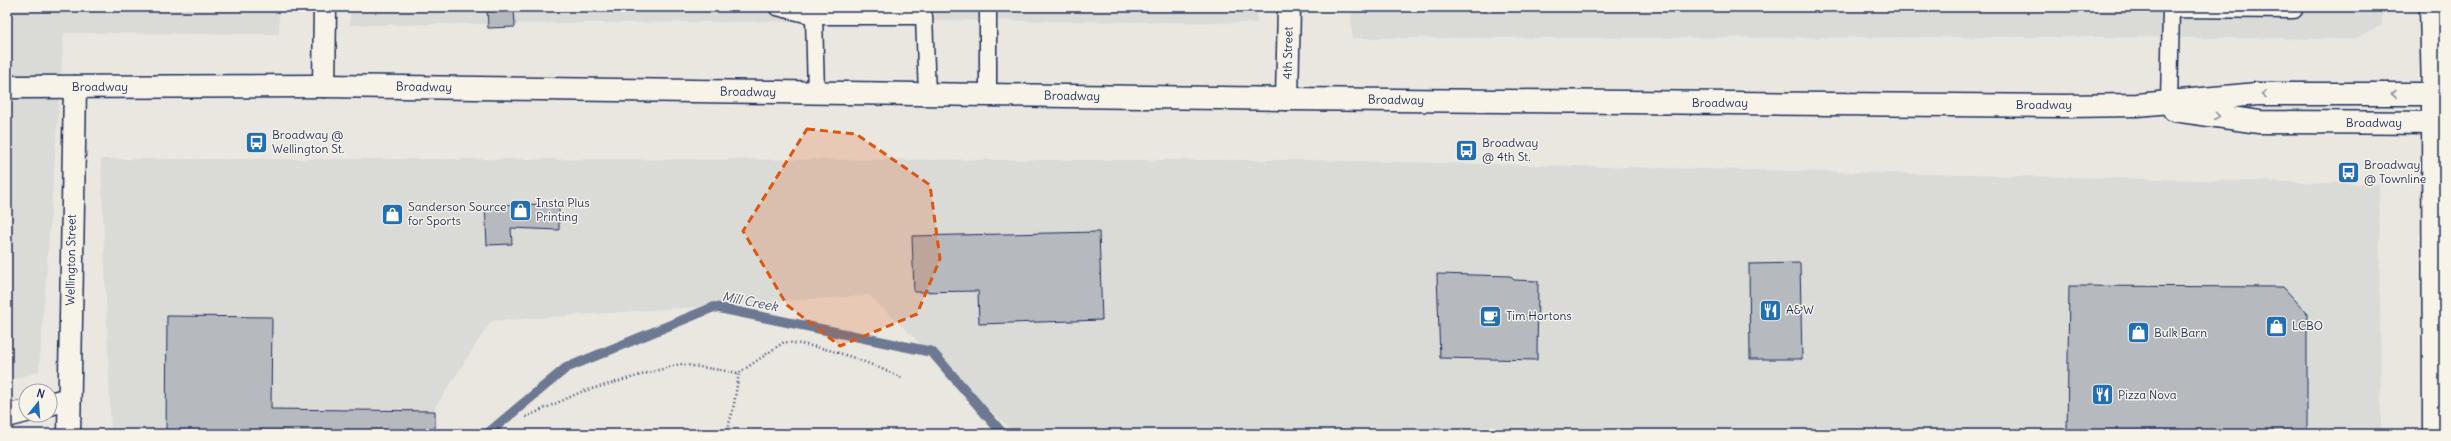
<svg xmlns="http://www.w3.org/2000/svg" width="2451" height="441" viewBox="0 0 2451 441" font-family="Delius,sans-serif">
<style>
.built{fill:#dadad6}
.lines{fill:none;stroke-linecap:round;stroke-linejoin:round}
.stream{stroke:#6d7892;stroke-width:10}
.building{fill:#b6babf;stroke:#1b2f5e}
.service-casing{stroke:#1b2f5e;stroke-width:19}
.minor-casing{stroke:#1b2f5e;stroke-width:25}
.secondary-casing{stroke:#1b2f5e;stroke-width:25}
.primary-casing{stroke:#1b2f5e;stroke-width:25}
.path{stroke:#1b2f5e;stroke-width:2.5;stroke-dasharray:1 3;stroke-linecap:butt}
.service{stroke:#f7f3e8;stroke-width:16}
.minor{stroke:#f7f3e8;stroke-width:22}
.secondary{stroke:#f7f3e8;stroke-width:22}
.primary{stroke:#f7f3e8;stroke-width:22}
.oneway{stroke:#8991a3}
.marked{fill:#de5710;fill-opacity:0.2;stroke:#de5710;stroke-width:3;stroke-dasharray:8 5;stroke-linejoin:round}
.labels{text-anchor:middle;stroke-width:3;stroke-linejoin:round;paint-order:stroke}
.street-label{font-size:12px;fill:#1b2f5e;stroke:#f7f3e8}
.poi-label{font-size:12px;fill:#1b2f5e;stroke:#f7f3e8;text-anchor:start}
.water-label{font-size:13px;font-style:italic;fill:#445378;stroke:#f7f3e8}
</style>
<rect width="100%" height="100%" fill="#eae7e0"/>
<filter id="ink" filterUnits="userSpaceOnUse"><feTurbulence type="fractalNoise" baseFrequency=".025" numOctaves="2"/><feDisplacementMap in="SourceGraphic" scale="8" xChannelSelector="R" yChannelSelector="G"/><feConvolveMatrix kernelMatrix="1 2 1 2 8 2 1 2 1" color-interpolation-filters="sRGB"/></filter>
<g filter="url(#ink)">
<g class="built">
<path d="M7,7h272v27l-215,-1 -25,338 -32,10z"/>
<path d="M350,7h907v16l-318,-3 -589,5z"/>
<path d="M1351,7h1030l1,18 -28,14 -255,-2 -747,1z"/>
<path d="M101,159l1205,1 1073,24 2,250h-1365l-147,-139 -378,26 -73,113h-307z"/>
</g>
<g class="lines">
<path class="stream" d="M487,434l79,-66 148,-61 218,45 71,82"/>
</g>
<g class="building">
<path d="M487,7h27l1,20 -27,1z"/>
<path d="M559,204v26l-48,-2 1,16 -25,1 -2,-40z"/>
<path d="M1099,232l3,88 -123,4 -1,-33 -64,1 -2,-56z"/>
<path d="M1800,263l2,96h-52l-1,-95z"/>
<path d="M1437,274l73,2 4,4 24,1 -1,79 -97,-2z"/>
<path d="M2069,286l214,1 24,26v121h-240z"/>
<path d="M167,316l105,1 -1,92 164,2v23h-269z"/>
</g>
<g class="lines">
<defs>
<g id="service">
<path d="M777,7l37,9h110l3,78"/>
<path d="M814,16l2,77"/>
<path d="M988,95v-88"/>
<path d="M2169,102l2,-93 123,1"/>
</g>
<g id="minor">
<path d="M2431,7l2,87"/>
<path d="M324,86l1,-79"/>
<path d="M1287,99l2,-92"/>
<path d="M50,404l18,-5"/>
<path d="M7,416l19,-5"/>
<path d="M69,434l6,-347"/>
</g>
<path id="secondary" d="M2433,94l1,340"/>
<g id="primary">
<path d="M7,87l317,-1 963,13 777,7 73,-1 120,-11h187"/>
<path d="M2174,110l85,12 185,1"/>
</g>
</defs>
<use href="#service" class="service-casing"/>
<use href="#minor" class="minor-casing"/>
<use href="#secondary" class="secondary-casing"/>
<use href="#primary" class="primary-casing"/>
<g class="path">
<path d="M526,417l55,-25 99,-28 59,9 45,-31c43,4 79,18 118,36"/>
<path d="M726,434l7,-24 6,-37"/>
</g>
<use href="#service" class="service"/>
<use href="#minor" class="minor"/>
<use href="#secondary" class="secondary"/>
<use href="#primary" class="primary"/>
</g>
<defs><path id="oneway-chevron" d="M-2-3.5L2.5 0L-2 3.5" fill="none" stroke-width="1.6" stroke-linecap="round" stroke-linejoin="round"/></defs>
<g class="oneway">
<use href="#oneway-chevron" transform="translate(2264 94) rotate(-179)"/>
<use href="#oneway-chevron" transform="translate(2394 94) rotate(180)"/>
<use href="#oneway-chevron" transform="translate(2217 116) rotate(8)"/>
</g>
</g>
<path class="marked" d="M807,129l49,5 74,51 10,74 -23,55 -77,32 -53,-41 -44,-74z"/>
<defs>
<symbol id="bus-square" viewBox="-11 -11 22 22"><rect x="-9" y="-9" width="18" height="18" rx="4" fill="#1f6fb2" stroke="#f7f3e8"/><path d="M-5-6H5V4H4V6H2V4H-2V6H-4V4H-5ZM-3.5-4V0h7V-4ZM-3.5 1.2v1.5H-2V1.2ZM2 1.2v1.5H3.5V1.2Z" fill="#fff"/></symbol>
<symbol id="shop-square" viewBox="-11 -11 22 22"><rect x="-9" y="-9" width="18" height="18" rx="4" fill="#1f6fb2" stroke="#f7f3e8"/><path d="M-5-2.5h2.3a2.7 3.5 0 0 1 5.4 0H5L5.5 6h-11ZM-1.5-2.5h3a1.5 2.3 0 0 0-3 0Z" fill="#fff"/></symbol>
<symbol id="restaurant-square" viewBox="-11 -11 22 22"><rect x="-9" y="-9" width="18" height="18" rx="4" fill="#1f6fb2" stroke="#f7f3e8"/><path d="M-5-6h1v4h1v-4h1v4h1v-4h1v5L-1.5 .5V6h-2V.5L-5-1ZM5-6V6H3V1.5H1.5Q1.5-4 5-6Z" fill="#fff"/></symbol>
<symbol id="cafe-square" viewBox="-11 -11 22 22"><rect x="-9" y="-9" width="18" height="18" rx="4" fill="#1f6fb2" stroke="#f7f3e8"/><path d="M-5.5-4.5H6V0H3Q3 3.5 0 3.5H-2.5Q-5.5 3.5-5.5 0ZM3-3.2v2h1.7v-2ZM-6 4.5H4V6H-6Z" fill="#fff"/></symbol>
</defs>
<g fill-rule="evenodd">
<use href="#bus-square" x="244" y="130" width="25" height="25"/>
<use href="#bus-square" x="1454" y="138" width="25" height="25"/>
<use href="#bus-square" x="2336" y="160" width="25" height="25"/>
<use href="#shop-square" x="508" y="198" width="25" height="25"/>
<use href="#shop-square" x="380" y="202" width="25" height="25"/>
<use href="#restaurant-square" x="1758" y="298" width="25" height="25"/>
<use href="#cafe-square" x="1478" y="304" width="25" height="25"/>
<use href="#shop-square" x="2264" y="314" width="25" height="25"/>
<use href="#shop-square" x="2126" y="320" width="25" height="25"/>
<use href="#restaurant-square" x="2090" y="382" width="25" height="25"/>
</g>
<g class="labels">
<g class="street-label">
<text transform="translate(1288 53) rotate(-89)" y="4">4th Street</text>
<text x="100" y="91">Broadway</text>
<text transform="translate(424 87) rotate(1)" y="4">Broadway</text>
<text transform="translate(748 92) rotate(1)" y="4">Broadway</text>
<text transform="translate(1072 96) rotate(1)" y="4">Broadway</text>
<text transform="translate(1396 100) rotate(1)" y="4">Broadway</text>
<text x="1720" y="107">Broadway</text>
<text x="2044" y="109">Broadway</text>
<text x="2374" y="127">Broadway</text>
<text transform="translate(71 260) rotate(-89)" y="4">Wellington Street</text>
</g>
<g class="poi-label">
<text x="272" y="139">Broadway @<tspan x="272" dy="14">Wellington St.</tspan></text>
<text x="1482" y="147">Broadway<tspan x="1482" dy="14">@ 4th St.</tspan></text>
<text x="2364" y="169">Broadway<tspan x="2364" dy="14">@ Townline</tspan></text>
<text x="536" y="207">Insta Plus<tspan x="536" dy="14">Printing</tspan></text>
<text x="408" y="211">Sanderson Source<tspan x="408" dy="14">for Sports</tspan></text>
<text x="1786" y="314">A&amp;W</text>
<text x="1506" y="320">Tim Hortons</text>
<text x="2292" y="330">LCBO</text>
<text x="2154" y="337">Bulk Barn</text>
<text x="2118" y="399">Pizza Nova</text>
</g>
<g class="water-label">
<text transform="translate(750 301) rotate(11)" y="5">Mill Creek</text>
</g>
</g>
<rect width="2451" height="441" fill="none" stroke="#f7f3e8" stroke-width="24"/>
<rect x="12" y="12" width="2427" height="417" fill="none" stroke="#1b2f5e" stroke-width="1.5" filter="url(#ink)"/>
<g transform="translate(38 403) rotate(17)"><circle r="19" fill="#f7f3e8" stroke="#9fa5b1"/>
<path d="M0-3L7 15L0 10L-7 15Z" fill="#1f6fb2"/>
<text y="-6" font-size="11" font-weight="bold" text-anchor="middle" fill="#1b2f5e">N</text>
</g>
</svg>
